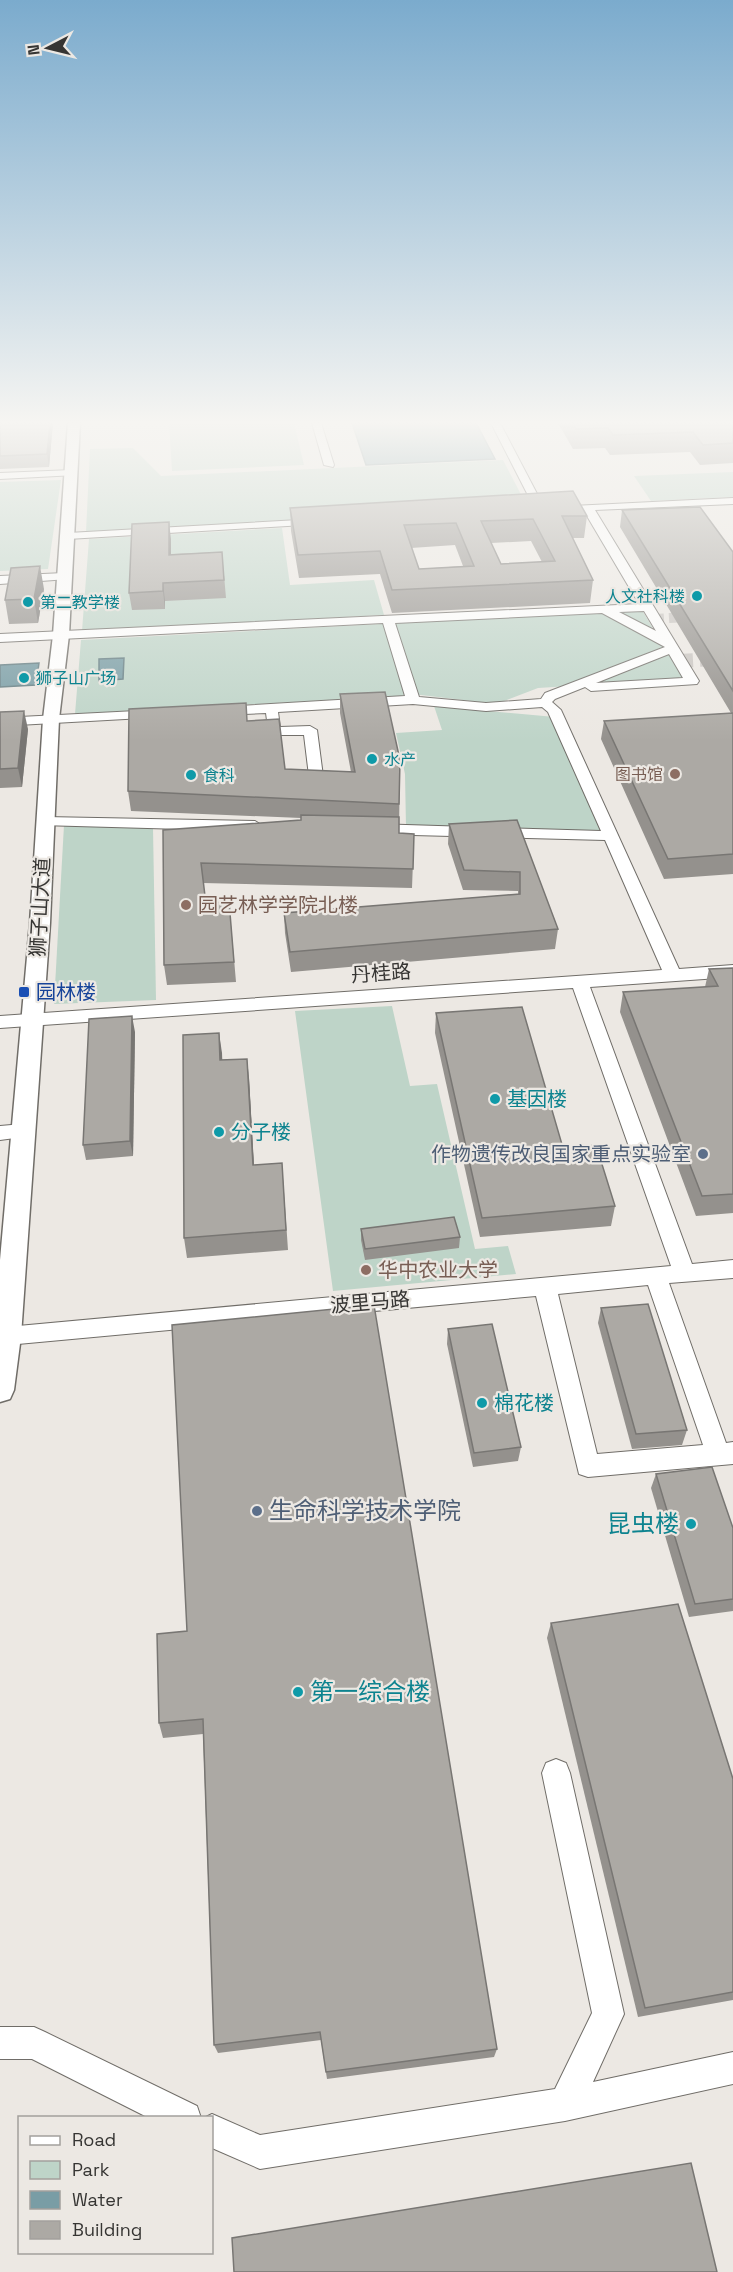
<svg xmlns="http://www.w3.org/2000/svg" width="733" height="2272" viewBox="0 0 733 2272" font-family="'Space Grotesk','Noto Sans SC',sans-serif">
<style>
.green{fill:#bed4c8}
.water{fill:#799da5;stroke:#657e83;stroke-width:1.5}
.lines{fill:none;stroke-linecap:round;stroke-linejoin:round}
.minor-tunnel-far1{stroke:#c8c4c0;stroke-width:10;stroke-dasharray:10 5;stroke-linecap:butt}
.minor-tunnel{stroke:#c8c4c0;stroke-width:14;stroke-dasharray:14 7;stroke-linecap:butt}
.minor-casing{stroke:#706d68;stroke-width:2}
.tertiary-casing{stroke:#706d68;stroke-width:3}
.minor{fill:#fff;fill-rule:evenodd}
.tertiary{fill:#fff;fill-rule:evenodd}
.wall{fill:#94918d;fill-rule:evenodd}
.shaded-wall{fill:#787673}
.building{fill:#aca9a4;stroke:#787673;stroke-width:1.5;fill-rule:evenodd}
.culture-dot{fill:#0f9aa8;stroke:#ece8e3;stroke-width:2}
.education-dot{fill:#8d6e63;stroke:#ece8e3;stroke-width:2}
.transit-dot{fill:#1a4fb4;stroke:#ece8e3;stroke-width:2}
.service-dot{fill:#5c6f8a;stroke:#ece8e3;stroke-width:2}
.labels{text-anchor:middle;stroke-width:4.5;stroke-linejoin:round;paint-order:stroke}
.far-culture-label{font-size:16px;fill:#0d838f;stroke:#ece8e3;text-anchor:start}
.far-education-label{font-size:16px;fill:#785e54;stroke:#ece8e3;text-anchor:end}
.education-label{font-size:20px;fill:#785e54;stroke:#ece8e3;text-anchor:start}
.street-label{font-size:20px;fill:#363533;stroke:#ece8e3}
.transit-label{font-size:20px;fill:#164399;stroke:#ece8e3;text-anchor:start}
.culture-label{font-size:20px;fill:#0d838f;stroke:#ece8e3;text-anchor:start}
.service-label{font-size:20px;fill:#4e5e75;stroke:#ece8e3;text-anchor:end}
.near-service-label{font-size:24px;fill:#4e5e75;stroke:#ece8e3;text-anchor:start}
.near-culture-label{font-size:24px;fill:#0d838f;stroke:#ece8e3;text-anchor:end}
</style>
<rect width="100%" height="100%" fill="#ece8e3"/>
<g class="green">
<path d="M169,423h125l10,42 -132,6z"/>
<path d="M133,448l28,28 342,-16 25,48 -442,24 4,-83z"/>
<path d="M733,472v25l-82,4 -17,-25z"/>
<path d="M61,480l-13,89 -48,2v-89z"/>
<path d="M282,528l8,57 84,-5 10,35 -302,16 7,-92z"/>
<path d="M642,610l41,69 -145,9 -42,16 -75,-9 -346,19 6,-74z"/>
<path d="M434,706l121,11 47,115 -196,-5 -1,-53 -9,-41 46,-3z"/>
<path d="M64,825l89,3 3,172 -102,4z"/>
<path d="M392,1006l18,80 27,-2 38,165 33,-3 8,28 -183,17 -38,-280z"/>
</g>
<g class="water">
<path d="M352,423h124l19,36 -129,6z"/>
<path d="M124,658l-1,21 -24,2v-22z"/>
<path d="M39,663l-3,22 -36,2v-22z"/>
</g>
<g class="lines">
<path class="minor-tunnel-far1" d="M654,619l79,-5"/>
<path class="minor-tunnel" d="M679,661l54,-3"/>
<defs>
<g id="minor">
<path d="M312,423h9l13,42 -1,2 -9,-2z"/>
<path d="M491,423h9l45,86 -1,2 -4,1 -5,-3z"/>
<path d="M72,470l4,1v4l-76,4v-6z"/>
<path d="M733,498v6l-138,6 104,171 -2,3 -106,7 -6,-4 -30,12 -3,3 9,8 118,259 54,-4v12l-143,10 102,277 41,-4v18l-64,5 57,160 7,-1v22l-145,13 -9,-3 -43,-178 -529,49 -7,-2v-14l7,-2 664,-61 -98,-278 -573,40v-12l662,-46 -57,-130 -231,-6 -8,-5 8,-5 227,7 -53,-119 -6,-5 -56,4 -73,-7 -135,8 2,15 30,-1 7,4 7,54 -7,4 -7,-4 -6,-49h-35l-3,-22 -44,2 -7,-4 7,-4 183,-11 -22,-73 -383,19v-8l639,-30 -55,-93 -28,1 -4,-1v-4zM644,611l12,20 -37,-19zM602,613l63,34 -120,46 -4,6 -55,4 -67,-6 -24,-74zM669,654l14,24 -87,5zM648,1285l55,160 -106,9 -39,-160z"/>
<path d="M317,519l4,1v4l-253,15 -6,-3 6,-3z"/>
<path d="M64,573l4,2v4l-68,5v-8z"/>
<path d="M156,710l5,1 2,3 -2,3 -161,9v-8z"/>
<path d="M45,817l210,4 8,5 -8,5 -215,-6 -3,-3 3,-3z"/>
<path d="M23,1124l7,2 3,5 -3,5 -30,4v-14z"/>
<path d="M556,1759l10,4 4,10 54,241 -31,68 140,-30v32l-168,37 -305,48 -48,-21v-30h-8l8,-4 48,21 295,-46 37,-76 -50,-240 4,-10z"/>
<path d="M0,2027h34l11,5 152,74 4,12h-52l-117,-59h-32z"/>
</g>
<path id="tertiary" d="M68,423h12l-11,212 -10,84 -9,204 -29,413 -7,54 -4,9 -10,3v-142l30,-337 13,-204 10,-84z"/>
</defs>
<use href="#minor" class="minor-casing"/>
<use href="#tertiary" class="tertiary-casing"/>
<use href="#minor" class="minor"/>
<use href="#tertiary" class="tertiary"/>
</g>
<g class="wall">
<path d="M0,423h53l-4,44 -49,2z"/>
<path d="M558,423h175v40l-33,2 -10,-13 -80,3 -5,-7 -32,1z"/>
<path d="M290,508l297,8 -3,22h-11l20,42 -3,23 -198,10 -12,-39 -81,4 -8,-47zM531,541l11,21 -41,2 -10,-21zM455,545l8,21 -44,3 -8,-21z"/>
<path d="M622,510l111,42v322l-69,5 -63,-140 3,-18 127,-8 -111,-186z"/>
<path d="M171,539v15l51,-2 4,46 -61,3v8l-33,1 -3,-17z"/>
<path d="M44,589l-6,34 -29,1 -4,-24z"/>
<path d="M340,694l60,66 -1,73 15,1 -2,54 -209,-5 3,21 23,-3 7,81 -69,3 -3,-20 -1,-135 138,-10v-2l-170,-7 -3,-20 119,-70 38,48 66,3 -11,-59z"/>
<path d="M0,712l28,17 -6,58 -22,1z"/>
<path d="M517,820l41,109 -3,20 -264,23 -6,-39 -1,-20 234,-19v-3l-55,-1 -15,-46 1,-20z"/>
<path d="M733,968v245l-37,3 -76,-204 3,-20 82,-5 4,-18z"/>
<path d="M436,1013l127,135 52,58 -4,20 -131,11 -45,-204z"/>
<path d="M135,1032l-2,124 -47,4 -3,-15z"/>
<path d="M219,1033l3,27 27,18 5,87 28,-2 6,87 -101,8 -3,-20z"/>
<path d="M361,1229l99,8 -1,11 -94,12 -4,-20z"/>
<path d="M601,1308l86,122 -5,15 -50,4 -34,-126z"/>
<path d="M448,1329l73,118 -3,14 -45,6 -26,-123z"/>
<path d="M656,1474l77,54v83l-44,6 -38,-129z"/>
<path d="M551,1623l182,156v221l-95,17 -91,-379z"/>
<path d="M187,1631l310,418 -3,8 -167,22 -6,-39 -103,13 -4,-8 -11,-311 -40,4 -4,-15z"/>
</g>
<g class="shaded-wall">
<path d="M50,423h3l-4,44 -2,-13z"/>
<path d="M169,522l2,17v33l-2,-17z"/>
<path d="M40,566l4,23 -6,34 -4,-24z"/>
<path d="M163,583l2,18v8l-2,-18z"/>
<path d="M24,711l4,18 -6,58 -4,-19z"/>
<path d="M132,1016l3,16 -2,124 -3,-15z"/>
<path d="M219,1033l3,20 1,27 -3,-20z"/>
<path d="M247,1059l2,19 6,107 -2,-20z"/>
</g>
<g class="building">
<path d="M0,423h50l-3,31 -47,2z"/>
<path d="M572,423h161v20l-30,2 -10,-13 -80,3 -5,-7 -32,1z"/>
<path d="M573,491l14,25h-25l31,64 -201,10 -12,-39 -82,4 -8,-47zM533,519l22,42 -54,3 -20,-43zM456,523l18,43 -55,3 -15,-44z"/>
<path d="M700,507l33,45v139l-111,-181z"/>
<path d="M169,522v33l53,-3 2,28 -61,3v8l-34,2 3,-69z"/>
<path d="M40,566l-6,33 -29,1 6,-32z"/>
<path d="M385,692l15,68 -1,44 -271,-13 1,-82 117,-6 1,18 32,-2 6,50 70,3 -15,-78z"/>
<path d="M24,711l-6,57 -18,1v-57z"/>
<path d="M733,713v141l-65,5 -64,-138z"/>
<path d="M301,815l98,2v16l15,1 -1,35 -212,-6 5,41 23,-3 5,61 -70,3 -1,-135 138,-10z"/>
<path d="M517,820l41,109 -268,23 -6,-39 236,-19v-22l-56,-2 -15,-46z"/>
<path d="M733,968v226l-31,2 -79,-204 95,-6 -9,-17z"/>
<path d="M522,1007l41,141 33,-3 19,61 -133,12 -46,-205z"/>
<path d="M132,1016l-2,125 -47,4 6,-126z"/>
<path d="M219,1033l1,27 27,-1 6,106 29,-2 4,67 -102,8 -1,-203z"/>
<path d="M454,1217l6,20 -95,12 -4,-20z"/>
<path d="M648,1304l39,126 -51,4 -35,-126z"/>
<path d="M374,1305l123,744 -171,23 -6,-40 -106,13 -11,-326 -44,4 -2,-89 30,-3 -15,-306z"/>
<path d="M492,1324l29,123 -47,6 -26,-124z"/>
<path d="M712,1467l21,61v71l-38,5 -39,-130z"/>
<path d="M678,1604l55,175v213l-88,16 -94,-385z"/>
<path d="M691,2163l26,109h-483l-2,-34z"/>
</g>
<linearGradient id="sky" x2="0" y2="1"><stop stop-color="#7babcd"/><stop offset="0.57" stop-color="#f6f5f2"/><stop offset="1" stop-color="#f6f5f2" stop-opacity="0"/></linearGradient>
<rect width="733" height="741" fill="url(#sky)"/>
<g class="culture-dot">
<circle cx="697" cy="596" r="6"/>
<circle cx="28" cy="602" r="6"/>
<circle cx="24" cy="678" r="6"/>
<circle cx="372" cy="759" r="6"/>
<circle cx="191" cy="775" r="6"/>
<circle cx="495" cy="1099" r="6"/>
<circle cx="219" cy="1132" r="6"/>
<circle cx="482" cy="1403" r="6"/>
<circle cx="691" cy="1524" r="6"/>
<circle cx="298" cy="1692" r="6"/>
</g>
<g class="education-dot">
<circle cx="675" cy="774" r="6"/>
<circle cx="186" cy="905" r="6"/>
<circle cx="366" cy="1270" r="6"/>
</g>
<rect class="transit-dot" x="18" y="986" width="12" height="12" rx="3"/>
<g class="service-dot">
<circle cx="703" cy="1154" r="6"/>
<circle cx="257" cy="1511" r="6"/>
</g>
<g class="labels">
<g class="far-culture-label">
<text x="685" y="602" text-anchor="end">人文社科楼</text>
<text x="40" y="608">第二教学楼</text>
<text x="36" y="684">狮子山广场</text>
<text x="384" y="765">水产</text>
<text x="203" y="781">食科</text>
</g>
<g class="far-education-label">
<text x="663" y="780">图书馆</text>
</g>
<g class="education-label">
<text x="198" y="912">园艺林学学院北楼</text>
<text x="378" y="1277">华中农业大学</text>
</g>
<g class="street-label">
<text transform="translate(40 907) rotate(-87)" y="7">狮子山大道</text>
<text transform="translate(381 973) rotate(-4)" y="7">丹桂路</text>
<text transform="translate(370 1302) rotate(-5)" y="7">波里马路</text>
</g>
<g class="transit-label">
<text x="36" y="999">园林楼</text>
</g>
<g class="culture-label">
<text x="507" y="1106">基因楼</text>
<text x="231" y="1139">分子楼</text>
<text x="494" y="1410">棉花楼</text>
</g>
<g class="service-label">
<text x="691" y="1161">作物遗传改良国家重点实验室</text>
</g>
<g class="near-service-label">
<text x="269" y="1519">生命科学技术学院</text>
</g>
<g class="near-culture-label">
<text x="679" y="1532">昆虫楼</text>
<text x="310" y="1700" text-anchor="start">第一综合楼</text>
</g>
</g>
<rect x="18" y="2116" width="195" height="138" fill="#ece8e3" stroke="#a3a09d" stroke-width="1.5"/>
<rect x="30" y="2136" width="30" height="9" fill="#ffffff" stroke="#a3a09d" stroke-width="1.5"/>
<text x="72" y="2146" font-size="18" fill="#363533">Road</text>
<rect x="30" y="2161" width="30" height="18" fill="#bed4c8" stroke="#a3a09d" stroke-width="1.5"/>
<text x="72" y="2176" font-size="18" fill="#363533">Park</text>
<rect x="30" y="2191" width="30" height="18" fill="#799da5" stroke="#a3a09d" stroke-width="1.5"/>
<text x="72" y="2206" font-size="18" fill="#363533">Water</text>
<rect x="30" y="2221" width="30" height="18" fill="#aca9a4" stroke="#a3a09d" stroke-width="1.5"/>
<text x="72" y="2236" font-size="18" fill="#363533">Building</text>
<g transform="translate(48 48) rotate(263)" stroke="#ece8e3" stroke-width="4.5" paint-order="stroke">
<path d="M0-4.5L10 22L0 15L-10 22Z" fill="#363533"/>
<text y="-9" font-size="16" font-weight="bold" text-anchor="middle" fill="#363533">N</text>
</g>
</svg>
